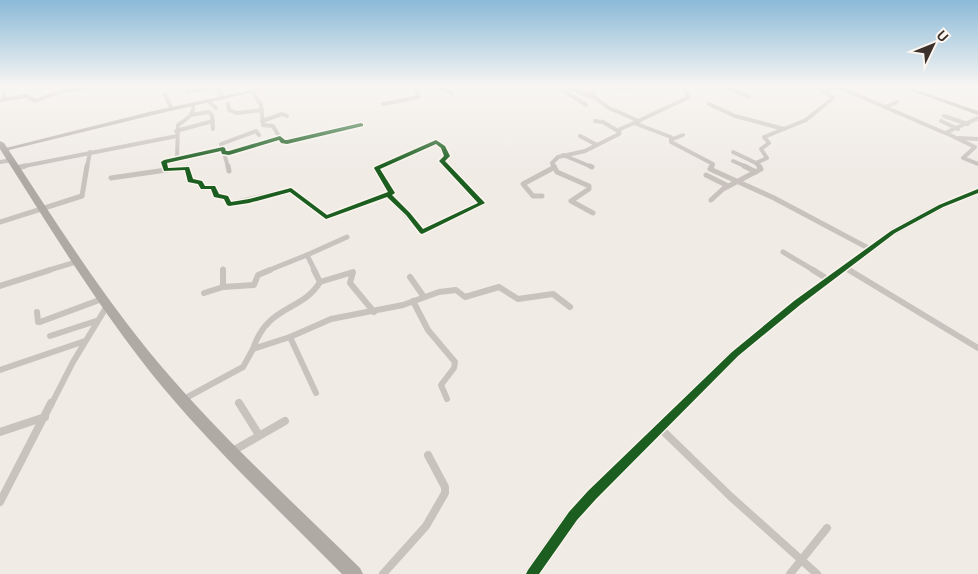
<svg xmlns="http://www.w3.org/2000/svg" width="978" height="574" viewBox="0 0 978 574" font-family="'Space Grotesk',sans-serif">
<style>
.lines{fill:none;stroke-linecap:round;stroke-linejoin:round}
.street-far3{stroke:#c9c3be;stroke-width:4}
.street-far2{stroke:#c9c3be;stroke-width:5}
.street-far1{stroke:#c9c3be;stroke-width:6}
.street{stroke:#c9c3be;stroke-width:8}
.secondary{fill:#bab3ae;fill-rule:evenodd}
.highway{fill:#afaaa4;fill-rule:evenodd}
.cycleway-casing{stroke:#fbf5ee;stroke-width:3}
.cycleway{fill:#1b5e20;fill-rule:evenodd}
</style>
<rect width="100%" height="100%" fill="#f0ebe5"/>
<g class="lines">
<g class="street-far3">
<path d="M217,86l6,12"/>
<path d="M435,86l17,7"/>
<path d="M587,86l8,6 -12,2 11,3 15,11 30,13"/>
<path d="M688,86l-5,1 6,10 -55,26 37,14v5l42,22 -2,3"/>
<path d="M725,86l24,11"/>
<path d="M560,87l13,2 10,5"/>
<path d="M589,87l42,2 17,-3"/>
<path d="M560,88l26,17"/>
<path d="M841,88l104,45 33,-15"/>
<path d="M824,90l28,-4"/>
<path d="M252,91l9,14 2,20 10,1 7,12"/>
<path d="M187,92l31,-5"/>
<path d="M165,95l7,14"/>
<path d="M4,99l1,-13"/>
<path d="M0,100l27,-4 8,5 24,-9 35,-5"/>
<path d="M208,101l8,7"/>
<path d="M228,104l1,6 8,3 25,-3"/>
<path d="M383,104l36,-7 -4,-11"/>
<path d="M709,104l26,12 49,13"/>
<path d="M886,107l11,-5"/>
<path d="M191,115l18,-3 3,3 1,14"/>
<path d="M944,116l24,8"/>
<path d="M262,121l20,-7 5,2"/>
<path d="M595,121l8,1 15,9"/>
<path d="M941,121l17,8"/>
<path d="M176,131l37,-10"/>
<path d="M946,133l29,14 -12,11 15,6"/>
<path d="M580,136l17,9"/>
<path d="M959,138l19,1"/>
<path d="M673,139l10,-4"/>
<path d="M223,149l-2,-5 35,-13 3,4"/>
<path d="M733,152l23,11"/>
<path d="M224,153l4,14"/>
<path d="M563,155l29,12"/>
<path d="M177,158l1,-33c8,-6 17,-10 15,-21"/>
<path d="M733,161l14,6"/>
<path d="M0,162l12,-2"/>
<path d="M19,167l158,-31"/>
<path d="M87,167l3,-15"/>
<path d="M165,167l-1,-5 59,-13 1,4h5l51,-15 3,4h4l74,-17"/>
<path d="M378,167l58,-25 7,5 4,9 -5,5 6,6"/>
<path d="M554,167l-2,-4 6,-6 27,-6 34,-17 1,-5 14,-6"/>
<path d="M760,167l-4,-4 11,-5 -6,-9 8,-6 -5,-6 42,-17 27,-22 -17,-12"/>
</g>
<g class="street-far2">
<path d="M165,166l1,4 21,-2 3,13 10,1 3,6 10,-1 3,9 10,1 3,7 62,-14 35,27 62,-23"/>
<path d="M228,166l1,5"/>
<path d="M381,166l-4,2 15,25 -4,1"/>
<path d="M554,166l3,6 32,14v3l-18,12 22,12"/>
<path d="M590,166l2,1"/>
<path d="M712,166l-2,3 64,29 96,51"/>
<path d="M744,166l12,6"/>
<path d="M17,168l8,-2"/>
<path d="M706,175l22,11"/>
<path d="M111,178l55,-8"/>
<path d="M388,194l34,38 60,-29 -35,-37"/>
<path d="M542,196h-9l-10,-12 30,-16"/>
<path d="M711,200l12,-11 38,-20 -2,-3"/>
<path d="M0,222l82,-26 5,-30"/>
<path d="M783,252l32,19"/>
<path d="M307,255l40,-18"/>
<path d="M845,268l6,3"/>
<path d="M223,269v2"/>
<path d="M46,271l30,-9"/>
<path d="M267,271l40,-16 8,16"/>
</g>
<g class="street-far1">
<path d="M223,270v17"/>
<path d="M314,270l6,12 33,-10 -3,11 24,29"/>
<path d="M813,270l16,10"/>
<path d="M849,270l129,78"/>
<path d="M410,277l14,20"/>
<path d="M0,286l50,-16"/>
<path d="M204,293l19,-6 31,-2 4,-10 12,-5"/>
<path d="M413,301l15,29 27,32 -1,6 -13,17 6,14"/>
<path d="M37,312l1,10h2l62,-23"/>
<path d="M50,336l46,-15"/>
<path d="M290,337l26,56"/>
<path d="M253,349c15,-45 49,-37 67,-67"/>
<path d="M0,370l85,-29"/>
<path d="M182,400l61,-33 10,-18 37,-12 41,-18 72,-14 36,-13 17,-2 9,7 34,-10 19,12 35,-5 17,13"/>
<path d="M51,405l22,-43 34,-56"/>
</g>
<g class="street">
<path d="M239,403l20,32"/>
<path d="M660,428l70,68 87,78"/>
<path d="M0,432l45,-15"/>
<path d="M231,452l54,-31"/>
<path d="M0,502l51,-99"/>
<path d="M383,574l43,-48 19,-33v-6l-17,-32"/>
<path d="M790,574l37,-46"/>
</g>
<g class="secondary">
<path d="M272,86h8l-127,29 -148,36 -3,-2 151,-38z"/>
<path d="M898,86h7l73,25v4z"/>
<path d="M978,189v5l-34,14 -48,26 -96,71 -61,52 -143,142 -18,22 -38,53h-15l2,-5 41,-58 20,-20 143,-140 63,-50 96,-71 48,-26z"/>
</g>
<path class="highway" d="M0,141l4,2c50,76 98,153 157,223 61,72 132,136 199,202l3,6h-21c-65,-66 -133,-129 -191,-201 -56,-71 -103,-148 -151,-224z"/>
<defs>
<g id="cycleway">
<path d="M361,123l2,1v2l-76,18 -6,-1 -2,-3 -50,15 -7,-1 -1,-3 -54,12 1,5 21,-1 4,12 9,2 3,5h10l4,8 9,2 3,6 18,-3 42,-11 36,27 61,-23 -14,-24 1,-1 61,-27 9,6 5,10 -5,5 40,42 -63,31 -2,-1 -14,-18 -19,-18 -61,22 -36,-27 -41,11 -20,3 -2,-1 -3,-6 -10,-2 -3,-8h-10l-3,-5 -10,-2 -3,-12 -21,1 -3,-9 3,-2 59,-13 2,1 1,3h3l51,-15 5,4h2zM436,144l5,4 3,8 -5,5 1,1 38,41 -55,26 -13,-16 -18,-18 3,-2 -15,-24z"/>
<path d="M978,189v4l-35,14 -48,26 -95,72 -62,51 -142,143 -19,21 -38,54h-13l2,-4 41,-58 19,-21 144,-139 62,-51 97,-70 48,-26z"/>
</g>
</defs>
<use href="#cycleway" class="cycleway-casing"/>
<use href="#cycleway" class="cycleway"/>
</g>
<linearGradient id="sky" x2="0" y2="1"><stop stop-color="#8bbad8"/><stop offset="0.52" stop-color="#f8f6f3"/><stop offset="1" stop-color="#f8f6f3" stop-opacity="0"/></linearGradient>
<rect width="978" height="166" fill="url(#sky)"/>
<g transform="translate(933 45) rotate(47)" stroke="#fbf5ee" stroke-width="4" paint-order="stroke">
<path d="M0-4L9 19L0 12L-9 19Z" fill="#3b302b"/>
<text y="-8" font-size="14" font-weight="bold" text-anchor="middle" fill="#3b302b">U</text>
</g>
</svg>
